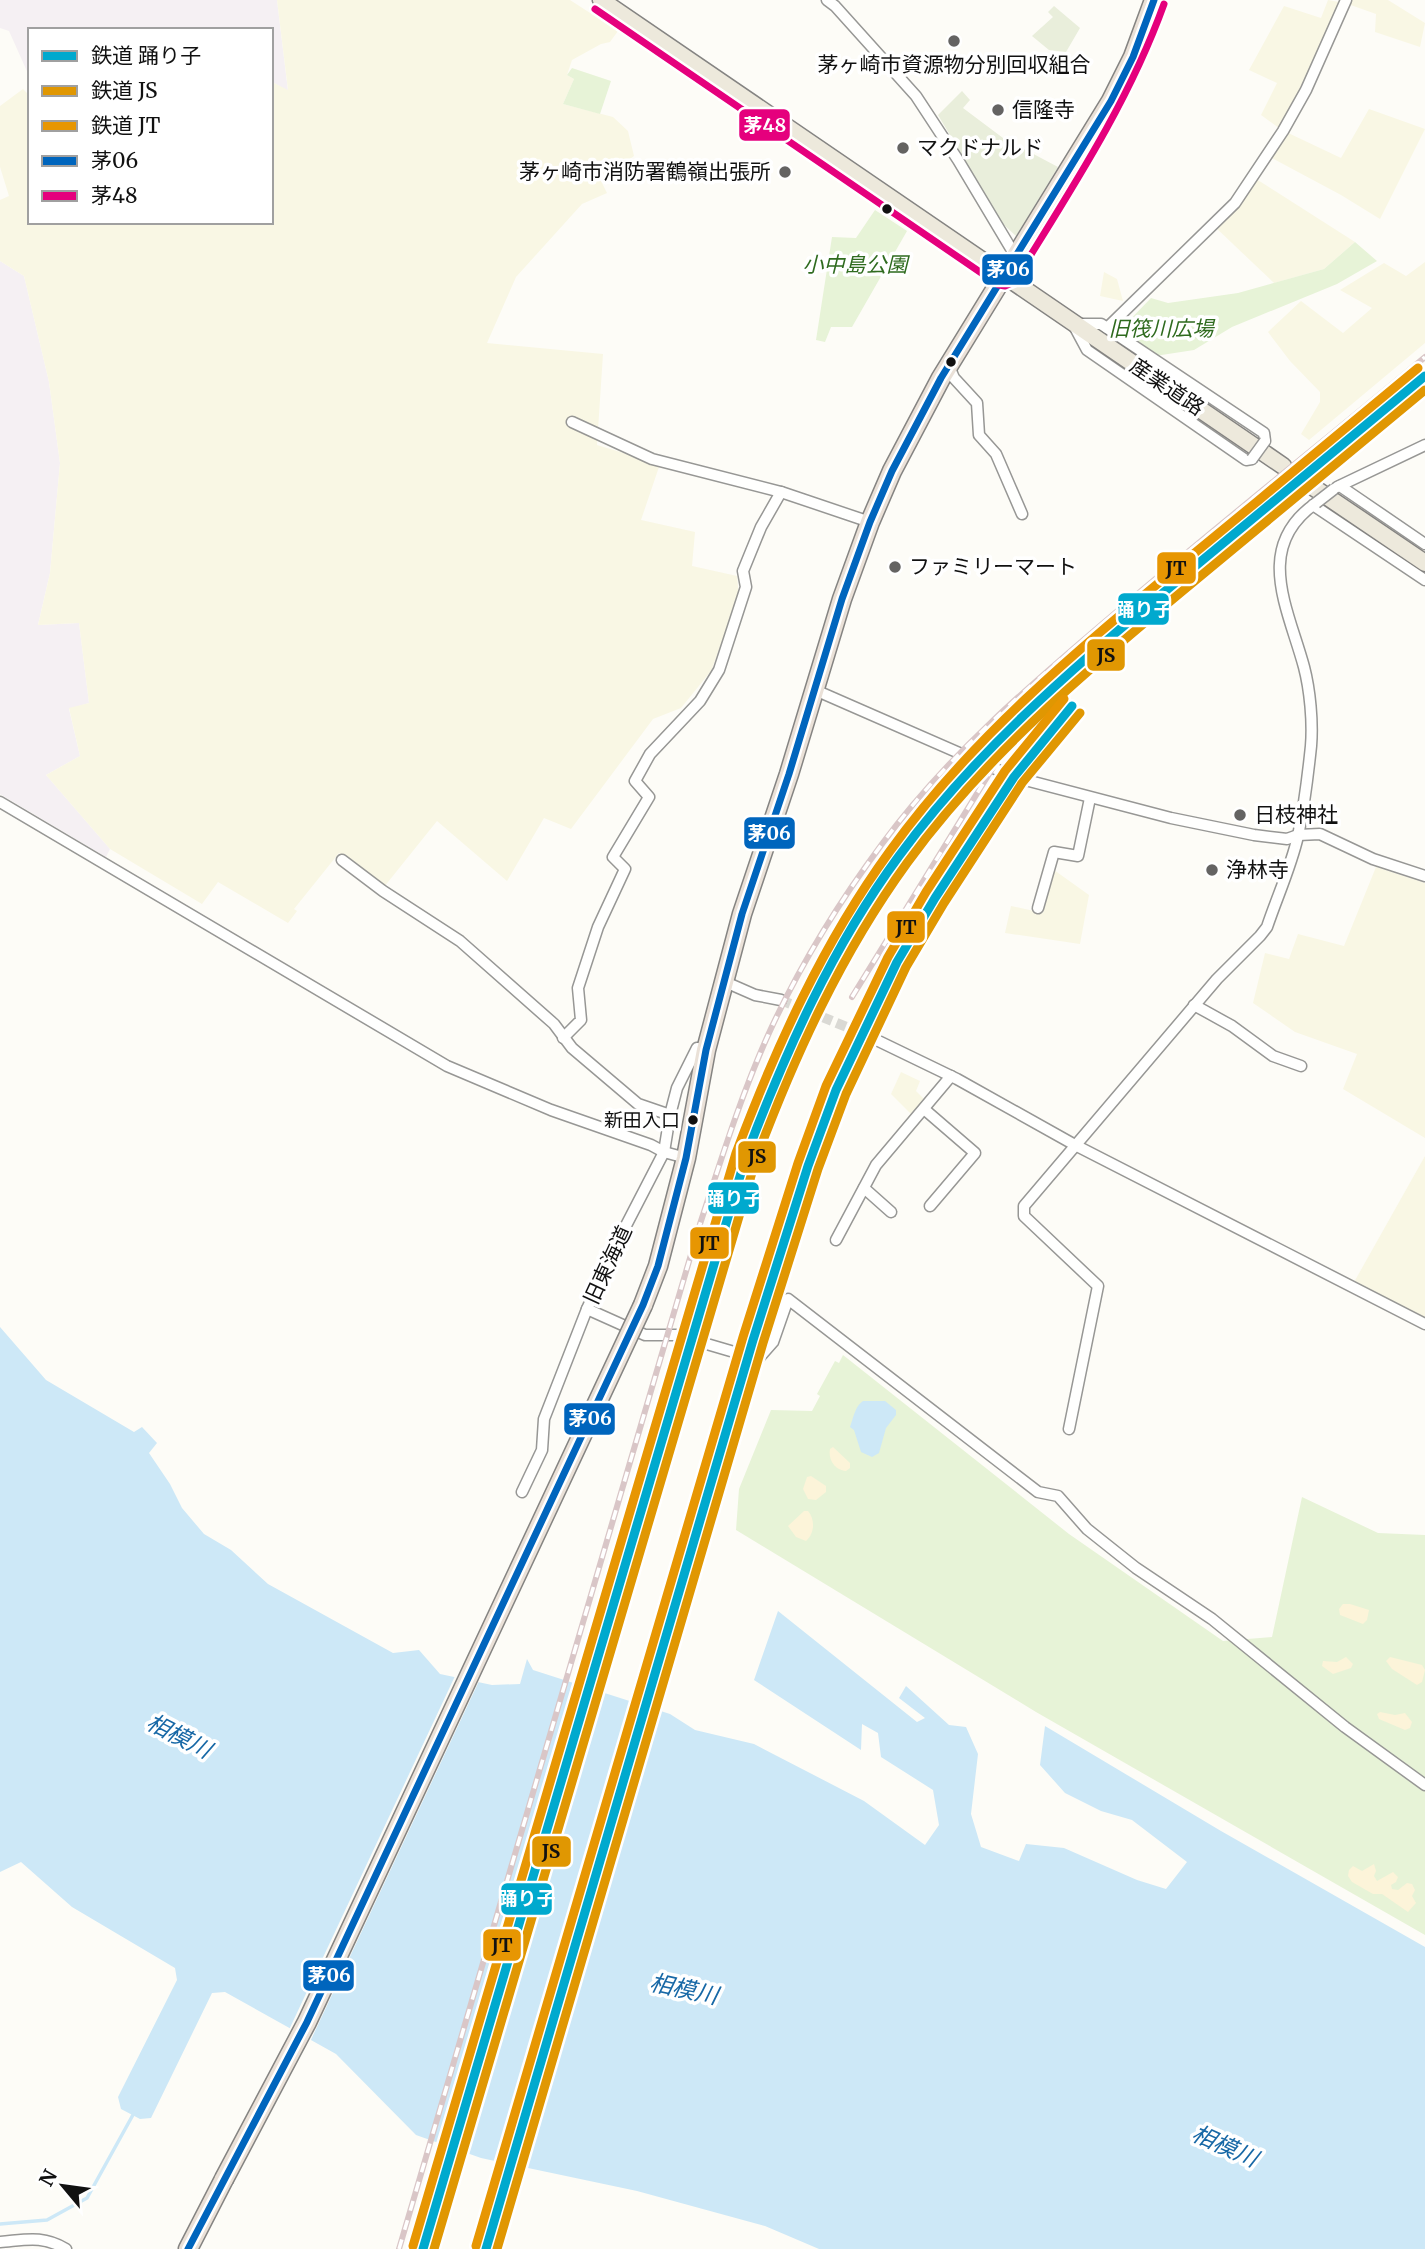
<svg xmlns="http://www.w3.org/2000/svg" width="1425" height="2249" viewBox="0 0 1425 2249" font-family="Merriweather,'Noto Sans JP',serif">
<style>
.industrial{fill:#f5f0f3}
.farmland{fill:#f9f7e4}
.green{fill:#e7f3d7}
.sand{fill:#fcf4d9}
.cemetery{fill:#e9eedb}
.water{fill:#cde8f7}
.pier{fill:#fdfcf7}
.lines{fill:none;stroke-linecap:round;stroke-linejoin:round}
.stream{stroke:#cde8f7;stroke-width:3.5}
.street-tunnel{stroke:#dad9d4;stroke-width:10;stroke-dasharray:10 5;stroke-linecap:butt}
.primary-tunnel{stroke:#dad9d4;stroke-width:16;stroke-dasharray:16 8;stroke-linecap:butt}
.street-casing{stroke:#979795;stroke-width:13}
.primary-casing{stroke:#858482;stroke-width:19}
.highway-casing{stroke:#858482;stroke-width:21}
.street{stroke:#fffffe;stroke-width:10}
.primary{stroke:#ede9dc;stroke-width:16}
.highway{stroke:#eae1d8;stroke-width:18}
.rail-casing{stroke:#d9c6c7;stroke-width:6}
.rail{stroke:#fff;stroke-width:3.5;stroke-dasharray:10;stroke-linecap:butt}
.street-bridge-casing{stroke:#979795;stroke-width:13;stroke-linecap:butt}
.highway-bridge-casing{stroke:#858482;stroke-width:21;stroke-linecap:butt}
.street-bridge{stroke:#fffffe;stroke-width:10}
.highway-bridge{stroke:#eae1d8;stroke-width:18}
.bus-1-casing{stroke:#fff;stroke-width:12}
.bus-2-casing{stroke:#fff;stroke-width:12}
.bus-1{stroke:#0065bd;stroke-width:7}
.bus-2{stroke:#e5007d;stroke-width:7}
.rail-1-casing{stroke:#fff;stroke-width:14}
.rail-2-casing{stroke:#fff;stroke-width:14}
.rail-3-casing{stroke:#fff;stroke-width:14}
.rail-1{stroke:#00a9ce;stroke-width:9}
.rail-2{stroke:#e09702;stroke-width:9}
.rail-3{stroke:#e79602;stroke-width:9}
.poi-dot{fill:#646362;stroke:#fff;stroke-width:2.5}
.bus-dot{fill:#111;stroke:#fff;stroke-width:2.5}
.labels{text-anchor:middle;stroke-width:7;stroke-linejoin:round;paint-order:stroke}
.bus-label{font-size:19px;fill:#111;stroke:#fff;text-anchor:end}
.poi-label{font-size:21px;fill:#111;stroke:#fff;text-anchor:start}
.park-label{font-size:21px;font-style:italic;fill:#2f6b1f;stroke:#fff}
.street-label{font-size:21px;fill:#111;stroke:#fff}
.water-label{font-size:23px;font-style:italic;fill:#1768a6;stroke:#fff}
.line-badge{stroke:#fff;stroke-width:2.5}
.badge-label{font-size:19px;text-anchor:middle;font-weight:bold;fill:#fff}
.pale-badge-label{font-size:19px;text-anchor:middle;font-weight:bold;fill:#111}
</style>
<rect width="100%" height="100%" fill="#fdfcf7"/>
<g class="industrial">
<path d="M0,0h277l11,91 -14,-8 -3,4v-57h-241v48l-21,-47 -9,-3z"/>
<path d="M0,261l24,15 25,106 11,81 -10,110 -12,52 41,-2 10,80 -20,6 11,47 -34,19 64,74 -4,8 -106,-63z"/>
</g>
<g class="farmland">
<path d="M277,0h293l48,31 -8,11 -9,2 -29,16 -5,15 7,4 -11,25 50,13 15,14 6,25 -33,25 6,12 -25,11 -66,73 -29,66 116,11 -6,91 63,19 -19,56 54,12 -3,34 45,10 2,21 -28,74 -30,37 -28,11 -82,110 -27,-11 -37,63 -70,-60 -53,66 -45,-34 -45,56 3,2 -9,12 -70,-41 -16,22 -92,-55 -64,-74 34,-19 -11,-48 20,-5 -10,-80 -41,2 12,-52 10,-110 -11,-81 -25,-106 -24,-15v-61l9,-4 -9,-29v-61l23,-17 7,7v126h241v-135l3,-4 14,7z"/>
<path d="M1328,0l16,3 2,-3h42l37,23 -5,24 -45,-15 1,-18 -31,-11 -61,128 57,27 28,-49 56,20 -45,90 -39,-24 -73,-39 15,-25 -22,-16 16,-32 -28,-13 35,-64 37,12z"/>
<path d="M1253,177l102,65 -31,27 -50,14 -61,-58z"/>
<path d="M1425,262v81l-116,97 -8,-6 19,-32v-10l-30,-31 -22,-29 33,-31 42,32 29,-25 -32,-18 44,-27 22,13z"/>
<path d="M1104,272l13,7 6,22 -23,-5z"/>
<path d="M1376,867l49,16v255l-82,-49 14,-35 -62,-22 -42,-29 12,-50 24,6 9,-25 46,12z"/>
<path d="M1054,870l35,25 -9,49 -75,-11 6,-27 32,7z"/>
<path d="M901,1072l19,9 -4,10 8,8 -13,15 -20,-20z"/>
<path d="M1425,1156v164l-72,-36z"/>
</g>
<g class="green">
<path d="M572,68l39,13 -11,33 -37,-10 11,-25 -7,-4z"/>
<path d="M875,210l32,21 -55,96h-21l-6,15 -9,-2 16,-103 24,1z"/>
<path d="M1355,242l22,19 -40,23 -105,43 -38,23 -39,6 -37,-24 33,-34 17,5 70,-10 86,-24z"/>
<path d="M843,1355l226,179 154,107 49,-4 30,-140 76,36 47,2v400l-389,-223 -300,-182 3,-41 32,-79 41,1 8,-15 -3,-2 18,-33 4,2z"/>
</g>
<g class="sand">
<path d="M833,1447l17,16v5l-4,3c-11,-1 -18,-11 -16,-22z"/>
<path d="M811,1476l15,10v6l-10,8 -8,-1 -5,-10 4,-12z"/>
<path d="M804,1511h4c7,8 7,22 -2,30l-10,-4 -8,-11z"/>
<path d="M1343,1604h7l19,6 -2,10 -4,4 -23,-9 -1,-6z"/>
<path d="M1346,1657l7,7 -2,4 -18,6 -11,-8 1,-5 14,1z"/>
<path d="M1390,1657l32,8 3,5 -3,12 -5,3 -25,-16 -6,-8z"/>
<path d="M1380,1712l15,3 10,-2 7,9 -2,6 -5,2 -26,-11 -2,-5z"/>
<path d="M1374,1864l2,7 -2,5 3,5 16,-9 5,5 -2,5 -5,3 1,4 6,1 9,-7 5,1 3,6 -3,6 4,7 -8,9 -26,-18h-9l-21,-12 -4,-6 1,-6 4,-4 9,5z"/>
</g>
<g class="cemetery">
<path d="M1054,6l26,22 -14,24 -17,-2 -17,-14 21,-19 -5,-5z"/>
<path d="M962,91l8,9 -7,8 40,30 55,29 -42,69 -13,-12 -65,-109z"/>
</g>
<g class="water">
<path d="M0,1327l46,53 88,52 8,-5 15,16 -8,10 21,31 12,24 22,26 27,16 37,34 125,69 26,-3 21,24 52,11 28,-1 7,-25 6,11 137,44 25,16 59,14 110,57 61,44 14,-20 -6,-35 -52,-33 -3,-24 -16,-9 -1,26 -107,-70 24,-69 139,111 8,-4 -26,-20 7,-12 43,39 17,2 12,27 -7,60 10,33 38,14 7,-17 38,4 73,32 29,9 21,-27 -55,-42 -31,-9 -36,-18 -25,-28 5,-39 176,105 204,116v302h-606l-54,-23 -128,-35 -156,-33 -65,-23 -80,-81 -111,-62 -13,1 -61,125 -11,1 -19,-10 -3,-12 59,-117 -2,-12 -103,-61 -51,-45 -21,10z"/>
<path d="M863,1401h22l11,9v5l-10,13 -7,25 -7,4 -11,-5 -7,-22 -4,-3c3,-8 5,-21 13,-26z"/>
</g>
<path class="pier" d="M456,1674l24,5 -171,365 -21,-12z"/>
<g class="lines">
<path class="stream" d="M0,2224l47,-4 40,-22 47,-85"/>
<path class="street-tunnel" d="M781,1000l85,35"/>
<path class="primary-tunnel" d="M1283,466l27,19"/>
<defs>
<g id="street">
<path d="M827,0l8,6 81,90 42,64 58,97"/>
<path d="M1107,328l128,-125 48,-72 23,-41 40,-90"/>
<path d="M949,366l5,12 23,25 2,32 17,19 26,60"/>
<path d="M572,422l80,37 129,33 89,30"/>
<path d="M1252,459l-6,1 -159,-110 -14,-26h28l163,109 1,8"/>
<path d="M1340,486l85,58"/>
<path d="M1337,487l88,-42"/>
<path d="M1313,505l112,75"/>
<path d="M815,690l199,87 157,41 83,17 33,4 11,-4 22,-1 53,25 52,17"/>
<path d="M0,802l447,264 104,44 100,35 13,7 22,6"/>
<path d="M342,860l41,31 77,50 94,83 18,24 66,56 32,11"/>
<path d="M1038,908l16,-56 24,4 12,-58"/>
<path d="M723,981l32,14 26,5"/>
<path d="M1194,1005l38,21 41,30 28,10"/>
<path d="M866,1035l91,44 118,66 350,179"/>
<path d="M563,1038l18,-18 -3,-32 20,-61 27,-58 -12,-12 36,-60 -14,-16 15,-27 50,-53 19,-31 27,-83 -3,-16 18,-44 20,-35"/>
<path d="M924,1109l51,44 -45,53"/>
<path d="M864,1188l27,24"/>
<path d="M836,1240l40,-75 75,-89"/>
<path d="M587,1309l58,26h31l82,24 15,-17 15,-43 250,193 20,4 29,33 49,39 76,51 133,108 80,58"/>
<path d="M1069,1429l29,-143 -74,-70v-10l193,-227 43,-43 7,-9c10,-30 24,-60 31,-91 6,-29 10,-61 13,-90 2,-24 -1,-56 -7,-79 -16,-59 -51,-120 12,-164"/>
<path d="M522,1492l20,-42 2,-31 43,-110 31,-68 46,-89 6,-37 7,-27 20,-40 9,2"/>
<path d="M0,2242c26,-2 42,-7 66,7"/>
</g>
<g id="primary">
<path d="M601,0l682,466"/>
<path d="M1310,485l115,78"/>
</g>
<g id="highway">
<path d="M643,1305l15,-39 28,-108 20,-108 36,-136 47,-140 53,-175 28,-77 22,-51 49,-93 170,-277 22,-44 21,-57"/>
<path d="M188,2249l36,-70"/>
</g>
</defs>
<use href="#street" class="street-casing"/>
<use href="#primary" class="primary-casing"/>
<use href="#highway" class="highway-casing"/>
<use href="#street" class="street"/>
<use href="#primary" class="primary"/>
<use href="#highway" class="highway"/>
<defs>
<g id="rail">
<path d="M852,997l145,-236 47,-53 105,-95 32,-34"/>
<path d="M399,2249l301,-1025c21,-64 41,-129 69,-191 30,-66 70,-131 113,-189 67,-91 154,-164 239,-236 100,-85 203,-167 304,-251"/>
<path d="M415,2249l324,-1096c30,-82 63,-162 108,-237 25,-41 55,-79 85,-117"/>
</g>
</defs>
<use href="#rail" class="rail-casing"/>
<use href="#rail" class="rail"/>
<defs>
<g id="street-bridge">
<path d="M1252,459l13,-18"/>
<path d="M1316,503l18,-14"/>
</g>
<path id="highway-bridge" d="M224,2179l83,-157 336,-717"/>
</defs>
<use href="#street-bridge" class="street-bridge-casing"/>
<use href="#highway-bridge" class="highway-bridge-casing"/>
<use href="#street-bridge" class="street-bridge"/>
<use href="#highway-bridge" class="highway-bridge"/>
<defs>
<path id="bus-1" d="M188,2249l119,-227 336,-717 15,-39 28,-108 20,-108 36,-136 47,-140 53,-175 28,-77 22,-51 49,-93 170,-277 22,-44 21,-57"/>
<path id="bus-2" d="M595,9l404,276 6,1 9,-4c56,-91 114,-178 150,-278"/>
</defs>
<use href="#bus-1" class="bus-1-casing"/>
<use href="#bus-2" class="bus-2-casing"/>
<use href="#bus-1" class="bus-1"/>
<use href="#bus-2" class="bus-2"/>
<defs>
<g id="rail-1">
<path d="M423,2249l323,-1093c40,-105 86,-209 153,-300 82,-112 188,-200 294,-288 77,-64 155,-128 232,-192"/>
<path d="M486,2249l267,-909 55,-174 28,-76 61,-128 38,-64 79,-121 58,-71"/>
</g>
<g id="rail-2">
<path d="M434,2249l322,-1090c39,-104 85,-205 151,-296 80,-110 186,-198 290,-284 76,-63 152,-126 228,-189"/>
<path d="M497,2249l266,-906 55,-174 28,-75 60,-127 38,-64 78,-120 58,-70"/>
</g>
<g id="rail-3">
<path d="M413,2246l323,-1093c40,-106 87,-210 154,-302 81,-113 189,-202 295,-290 78,-64 156,-129 233,-193"/>
<path d="M476,2246l267,-909 55,-174 28,-77 62,-129 38,-65 79,-121 59,-72"/>
</g>
</defs>
<use href="#rail-1" class="rail-1-casing"/>
<use href="#rail-2" class="rail-2-casing"/>
<use href="#rail-3" class="rail-3-casing"/>
<use href="#rail-1" class="rail-1"/>
<use href="#rail-2" class="rail-2"/>
<use href="#rail-3" class="rail-3"/>
</g>
<g class="poi-dot">
<circle cx="954" cy="41" r="7"/>
<circle cx="998" cy="110" r="7"/>
<circle cx="903" cy="148" r="7"/>
<circle cx="785" cy="172" r="7"/>
<circle cx="895" cy="567" r="7"/>
<circle cx="1240" cy="815" r="7"/>
<circle cx="1212" cy="870" r="7"/>
</g>
<g class="bus-dot">
<circle cx="887" cy="209" r="6"/>
<circle cx="951" cy="362" r="6"/>
<circle cx="693" cy="1120" r="6"/>
</g>
<g class="labels">
<g class="bus-label">
<text x="680" y="1127">新田入口</text>
</g>
<g class="poi-label">
<text x="954" y="72" text-anchor="middle">茅ヶ崎市資源物分別回収組合</text>
<text x="1012" y="117">信隆寺</text>
<text x="917" y="155">マクドナルド</text>
<text x="771" y="179" text-anchor="end">茅ヶ崎市消防署鶴嶺出張所</text>
<text x="909" y="574">ファミリーマート</text>
<text x="1254" y="822">日枝神社</text>
<text x="1226" y="877">浄林寺</text>
</g>
<g class="park-label">
<text x="855" y="272">小中島公園</text>
<text x="1161" y="336">旧筏川広場</text>
</g>
<g class="street-label">
<text transform="translate(1167 387) rotate(34)" y="7">産業道路</text>
<text transform="translate(608 1265) rotate(-65)" y="7">旧東海道</text>
</g>
<g class="water-label">
<text transform="translate(179 1736) rotate(27)" y="8">相模川</text>
<text transform="translate(684 1989) rotate(12)" y="8">相模川</text>
<text transform="translate(1225 2146) rotate(24)" y="8">相模川</text>
</g>
</g>
<g class="line-badge">
<rect x="738" y="108" width="53" height="34" rx="7" fill="#e5007d"/>
<rect x="981" y="253" width="53" height="33" rx="7" fill="#0065bd"/>
<rect x="1156" y="551" width="41" height="34" rx="7" fill="#e79602"/>
<rect x="1117" y="592" width="53" height="34" rx="7" fill="#00a9ce"/>
<rect x="1086" y="638" width="40" height="34" rx="7" fill="#e09702"/>
<rect x="743" y="816" width="53" height="34" rx="7" fill="#0065bd"/>
<rect x="886" y="910" width="40" height="34" rx="7" fill="#e79602"/>
<rect x="737" y="1140" width="40" height="34" rx="7" fill="#e09702"/>
<rect x="707" y="1181" width="53" height="34" rx="7" fill="#00a9ce"/>
<rect x="689" y="1226" width="41" height="34" rx="7" fill="#e79602"/>
<rect x="563" y="1402" width="53" height="34" rx="7" fill="#0065bd"/>
<rect x="531" y="1835" width="41" height="33" rx="7" fill="#e09702"/>
<rect x="500" y="1882" width="53" height="34" rx="7" fill="#00a9ce"/>
<rect x="482" y="1928" width="40" height="34" rx="7" fill="#e79602"/>
<rect x="302" y="1959" width="53" height="33" rx="7" fill="#0065bd"/>
</g>
<g class="badge-label">
<text x="765" y="132">茅48</text>
<text x="1008" y="276">茅06</text>
<text x="1144" y="616">踊り子</text>
<text x="769" y="840">茅06</text>
<text x="734" y="1205">踊り子</text>
<text x="590" y="1425">茅06</text>
<text x="527" y="1905">踊り子</text>
<text x="329" y="1982">茅06</text>
</g>
<g class="pale-badge-label">
<text x="1176" y="575">JT</text>
<text x="1106" y="662">JS</text>
<text x="906" y="934">JT</text>
<text x="757" y="1163">JS</text>
<text x="709" y="1250">JT</text>
<text x="551" y="1858">JS</text>
<text x="502" y="1952">JT</text>
</g>
<rect x="28" y="28" width="245" height="196" fill="#ffffff" stroke="#a0a0a0" stroke-width="2"/>
<rect x="42" y="51" width="35" height="10" fill="#00a9ce" stroke="#a0a0a0" stroke-width="2"/>
<text x="91" y="63" font-size="21" fill="#111111">鉄道 踊り子</text>
<rect x="42" y="86" width="35" height="10" fill="#e09702" stroke="#a0a0a0" stroke-width="2"/>
<text x="91" y="98" font-size="21" fill="#111111">鉄道 JS</text>
<rect x="42" y="121" width="35" height="10" fill="#e79602" stroke="#a0a0a0" stroke-width="2"/>
<text x="91" y="133" font-size="21" fill="#111111">鉄道 JT</text>
<rect x="42" y="156" width="35" height="10" fill="#0065bd" stroke="#a0a0a0" stroke-width="2"/>
<text x="91" y="168" font-size="21" fill="#111111">茅06</text>
<rect x="42" y="191" width="35" height="10" fill="#e5007d" stroke="#a0a0a0" stroke-width="2"/>
<text x="91" y="203" font-size="21" fill="#111111">茅48</text>
<g transform="translate(63 2186) rotate(299)" stroke="#ffffff" stroke-width="5" paint-order="stroke">
<path d="M0-5L12 26L0 18L-12 26Z" fill="#111111"/>
<text y="-10" font-size="19" font-weight="bold" text-anchor="middle" fill="#111111">N</text>
</g>
</svg>
